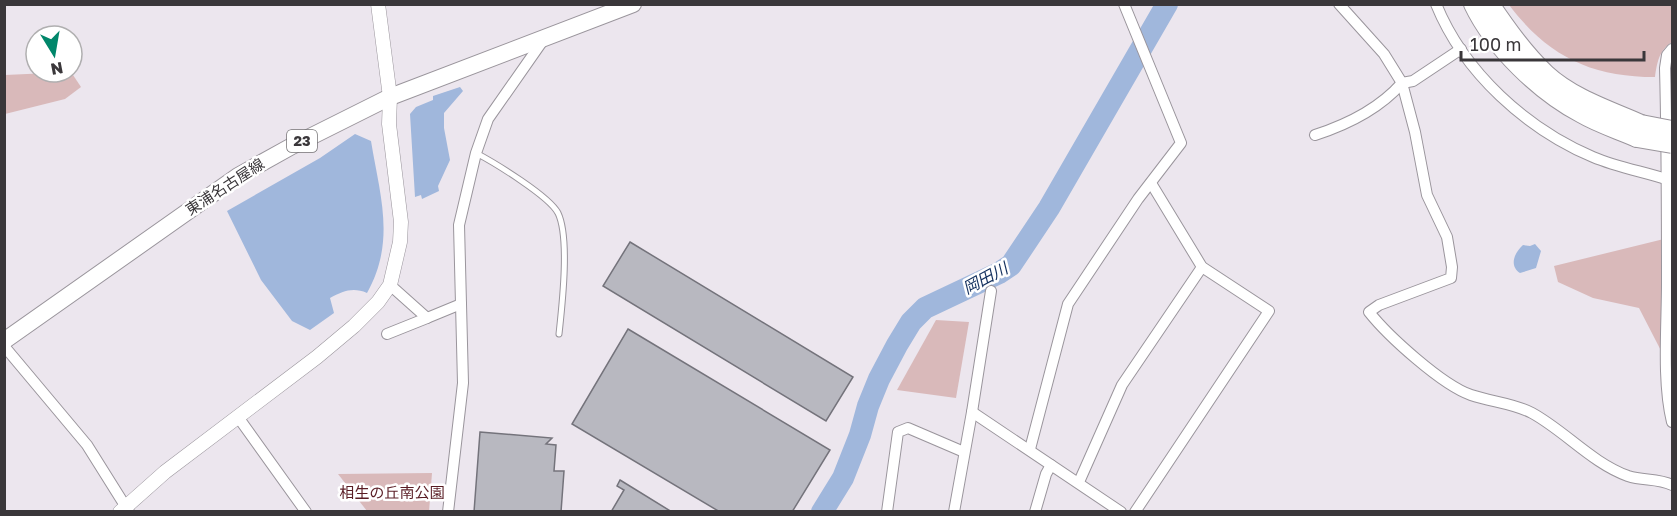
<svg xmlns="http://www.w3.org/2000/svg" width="1677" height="516" viewBox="0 0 1677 516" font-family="'Golos Text','Noto Sans JP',sans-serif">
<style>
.green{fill:#d9b9ba}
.water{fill:#a0b7dc}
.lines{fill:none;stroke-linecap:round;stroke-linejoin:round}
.river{stroke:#a0b7dc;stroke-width:22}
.building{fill:#b8b8c0;stroke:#74737b;stroke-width:1.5}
.service-casing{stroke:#9a959c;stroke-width:7}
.minor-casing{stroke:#9a959c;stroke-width:12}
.tertiary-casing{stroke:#9a959c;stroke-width:15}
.primary-casing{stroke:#9a959c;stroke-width:18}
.motorway-casing{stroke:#9a959c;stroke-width:20}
.service{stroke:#fff;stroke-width:5}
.minor{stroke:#fff;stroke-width:10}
.tertiary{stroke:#fff;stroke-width:14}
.primary{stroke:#fff;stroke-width:16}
.motorway{stroke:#fff;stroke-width:18}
.motorway-bridge-casing{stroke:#9a959c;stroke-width:20;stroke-linecap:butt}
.motorway-bridge{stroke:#fff;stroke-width:18}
.labels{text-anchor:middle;stroke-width:5;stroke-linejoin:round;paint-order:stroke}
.shield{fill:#fff;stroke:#757375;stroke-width:1.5}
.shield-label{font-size:14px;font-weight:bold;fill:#3a373a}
.street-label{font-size:15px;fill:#3a373a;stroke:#fff}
.park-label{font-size:15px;fill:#591c24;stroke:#fff}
.water-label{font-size:16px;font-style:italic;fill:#13305e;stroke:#fff}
</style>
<rect width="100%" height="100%" fill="#ece6ee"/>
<g class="green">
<path d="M1509,5h163v37c-13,8 -15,21 -17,35 -64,0 -107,-21 -146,-72z"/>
<path d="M71,72l10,15 -16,12 -60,15v-39z"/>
<path d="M1672,237v135l-33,-64 -46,-10 -35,-16 -4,-16z"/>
<path d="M936,320l33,2 -13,76 -59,-8z"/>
<path d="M432,473l-3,39 -62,-1 -29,-37z"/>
</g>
<g class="water">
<path d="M460,87l3,4 -19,22v15l6,32 -12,26 1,5 -17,8 -1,-4 -6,2 -5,-83 6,-7 17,-7v-4z"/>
<path d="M355,134l16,7c9,55 25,100 -4,152 -14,-6 -24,-2 -37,5l4,15 -24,17 -18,-9 -31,-41 -34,-69 93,-53z"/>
<path d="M1535,244l6,7 -5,17 -16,5c-11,-7 -6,-20 3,-28l7,1z"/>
</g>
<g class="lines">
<path class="river" d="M822,512l21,-34 17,-43 8,-29 11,-27 18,-34 14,-23 14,-14 74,-35 12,-8 38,-57 118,-204"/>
</g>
<g class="building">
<path d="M630,242l223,135 -27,44 -223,-135z"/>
<path d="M628,329l202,121 -38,62h-72l-148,-88z"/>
<path d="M480,432l72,6 -6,6 10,1 -2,26h10l-3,41h-87z"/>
<path d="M620,480l52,32h-61l13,-22 -7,-4z"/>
</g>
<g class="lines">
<defs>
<path id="service" d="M476,153c19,10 73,43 82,60 12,25 4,93 1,121"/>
<g id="minor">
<path d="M1339,4l45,50 18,29 13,49 12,63 20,42 5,30 -1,11 -72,27 -10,7c19,24 73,73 102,83 21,7 42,8 61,18 33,18 60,50 96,63 15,5 30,2 44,9"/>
<path d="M1436,4c28,69 91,125 157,153 26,11 53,15 79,24"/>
<path d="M1672,49l-5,6 -2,13c2,72 2,144 2,216 0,42 -5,98 5,138"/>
<path d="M1315,135c31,-10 65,-27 87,-52l11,-2 48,-32"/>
<path d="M390,285l37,33 34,-14"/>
<path d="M387,334l40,-16"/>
<path d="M4,346l83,99 42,67"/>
<path d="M972,412l149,100"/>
<path d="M238,417l68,95"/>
<path d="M1030,449l38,-145 70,-105 43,-56 -57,-139"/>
<path d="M1079,482l43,-97 80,-118"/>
<path d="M448,512l15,-129 -4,-158 17,-72 12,-34 56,-80"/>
<path d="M887,512l11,-80 10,-4 56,24"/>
<path d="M954,512l18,-100 19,-121"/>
<path d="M1035,512l11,-38 5,-9"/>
<path d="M1135,512l134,-201 -67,-44 -51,-84"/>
</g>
<path id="tertiary" d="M120,512l45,-40 152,-115 37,-31 24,-24 12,-17 10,-43 1,-20 -12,-98 1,-27 -12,-93"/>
<path id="primary" d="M4,341l234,-165 54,-30 98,-49 243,-93"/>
<g id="motorway">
<path d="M1473,4c21,44 67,88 109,110 17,10 37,16 55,24"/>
<path d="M1490,4c17,25 34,49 56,70 26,24 63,36 95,50"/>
</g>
</defs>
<use href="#service" class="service-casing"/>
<use href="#minor" class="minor-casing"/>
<use href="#tertiary" class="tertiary-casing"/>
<use href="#primary" class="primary-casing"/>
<use href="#motorway" class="motorway-casing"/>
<use href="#service" class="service"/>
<use href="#minor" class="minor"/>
<use href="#tertiary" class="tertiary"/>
<use href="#primary" class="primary"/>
<use href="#motorway" class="motorway"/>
<defs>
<g id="motorway-bridge">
<path d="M1641,124l31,6"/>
<path d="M1637,138l35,6"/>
</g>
</defs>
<use href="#motorway-bridge" class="motorway-bridge-casing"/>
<use href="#motorway-bridge" class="motorway-bridge"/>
</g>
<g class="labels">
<rect class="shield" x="287" y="130" width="30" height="22" rx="4.5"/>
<g class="shield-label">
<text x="302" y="146">23</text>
</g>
<g class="street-label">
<text transform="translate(225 187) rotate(-33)" y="5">東浦名古屋線</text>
</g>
<g class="park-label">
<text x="392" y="498">相生の丘南公園</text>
</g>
<g class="water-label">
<text transform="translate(985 278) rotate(-28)" y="6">岡田川</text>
</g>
</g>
<rect width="1677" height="516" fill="none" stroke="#3a373a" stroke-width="12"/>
<g transform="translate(54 54) rotate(169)"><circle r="28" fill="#ffffff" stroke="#b0afb0" stroke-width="1.5"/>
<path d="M0-4.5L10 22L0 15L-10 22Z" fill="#00866a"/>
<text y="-9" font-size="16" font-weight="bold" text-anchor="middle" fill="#3a373a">N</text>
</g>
<path d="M1461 51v9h183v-9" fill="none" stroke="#3a373a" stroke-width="3"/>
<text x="1470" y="51" font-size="18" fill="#3a373a" stroke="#ffffff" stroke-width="4.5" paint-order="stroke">100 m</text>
</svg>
